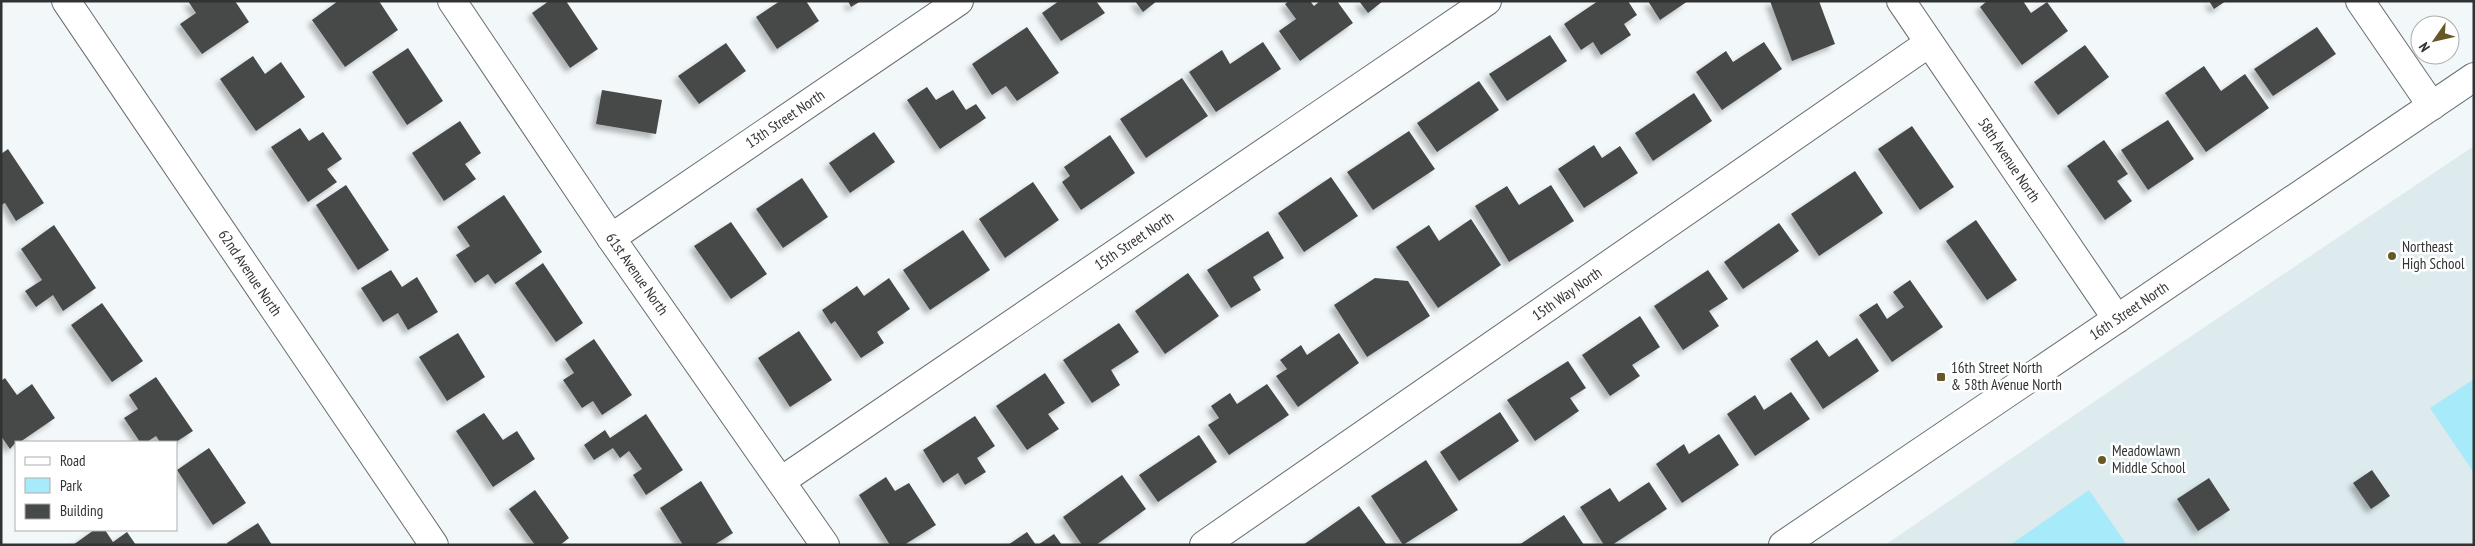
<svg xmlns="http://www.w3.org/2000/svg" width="2475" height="546" viewBox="0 0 2475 546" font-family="'PT Sans Narrow',sans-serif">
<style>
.built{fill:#ddebee}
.green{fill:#a7eaf9}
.building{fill:#464a4a;filter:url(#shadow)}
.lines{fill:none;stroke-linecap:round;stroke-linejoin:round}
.minor-casing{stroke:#696e6f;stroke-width:30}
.minor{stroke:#fff;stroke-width:28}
.poi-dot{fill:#675926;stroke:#fff;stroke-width:2}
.labels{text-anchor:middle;stroke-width:5;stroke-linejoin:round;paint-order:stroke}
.street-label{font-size:15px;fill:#313333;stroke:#fff}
.poi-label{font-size:15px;fill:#313333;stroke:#fff;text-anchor:start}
</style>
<defs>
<filter id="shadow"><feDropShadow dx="-4.5" dy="4.5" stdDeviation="2.5" flood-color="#0004"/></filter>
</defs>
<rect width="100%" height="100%" fill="#f2f7f9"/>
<path class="built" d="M2474,146v399h-589l238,-163z"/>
<g class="green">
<path d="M2474,379v94l-44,-65z"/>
<path d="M2089,490l38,55h-117z"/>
</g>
<g class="building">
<path d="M188,1h47l14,21 -47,32 -22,-30 16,-11z"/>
<path d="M338,1h41l19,29 -53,37 -33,-47z"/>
<path d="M549,1h17l32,48 -28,19 -38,-55z"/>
<path d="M780,1h26l13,20 -42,28 -21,-32z"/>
<path d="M848,1h13l-10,6z"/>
<path d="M1059,1h37l9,12 -44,28 -19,-28z"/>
<path d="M1135,1h22l-14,11z"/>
<path d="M1289,1h21l4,5 6,-5h17l16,22 -53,38 -21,-30 17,-12 -11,-15z"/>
<path d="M1359,1h24l-15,12z"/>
<path d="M1598,1h30l9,14 -13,9 7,11 -30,20 -8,-13 -12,8 -17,-26z"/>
<path d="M1648,1h40l-28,19z"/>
<path d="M1770,1h49l16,43 -43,17z"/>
<path d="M1987,1h36l8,12 16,-11 21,29 -46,34 -42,-58z"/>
<path d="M2209,1h17l-12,8z"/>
<path d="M1027,27l32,46 -42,28 -11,-15 -14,9 -20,-31z"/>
<path d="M2317,27l19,27 -63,42 -19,-27z"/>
<path d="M1550,35l17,26 -60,40 -18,-27z"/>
<path d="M1263,42l18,27 -65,43 -27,-40 33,-22 8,14z"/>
<path d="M1764,42l18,27 -60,41 -26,-38 30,-21 7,11z"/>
<path d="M726,43l20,28 -47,33 -21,-28z"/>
<path d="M2085,45l24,32 -51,38 -24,-33z"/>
<path d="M408,48l35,53 -36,24 -35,-53z"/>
<path d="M253,56l12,18 16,-12 24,35 -49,34 -36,-52z"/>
<path d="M2204,66l17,25 24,-17 24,34 -63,44 -41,-59z"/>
<path d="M1182,78l26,38 -62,42 -26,-39z"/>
<path d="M1479,81l20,29 -62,42 -20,-29z"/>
<path d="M927,87l9,13 17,-10 13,20 10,-6 10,14 -46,31 -33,-49z"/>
<path d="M602,90l60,10 -6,34 -60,-10z"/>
<path d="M1694,93l18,28 -59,40 -18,-28z"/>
<path d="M2168,120l26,39 -46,31 -27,-40z"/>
<path d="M460,121l21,32 -16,11 11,15 -32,22 -32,-48z"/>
<path d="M1912,126l42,61 -34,23 -42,-61z"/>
<path d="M300,128l9,13 14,-9 19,27 -15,10 10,13 -29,20 -37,-55z"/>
<path d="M1409,131l26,38 -62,41 -26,-38z"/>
<path d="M874,132l21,30 -45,31 -21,-30z"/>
<path d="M1110,135l25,38 -54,37 -19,-28 8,-6 -6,-9z"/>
<path d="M2104,140l24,34 -11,7 15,20 -27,19 -38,-54z"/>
<path d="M1594,145l8,13 18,-12 18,27 -54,35 -26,-39z"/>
<path d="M8,149l36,54 -28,18 -11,-18 -4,2v-51z"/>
<path d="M1855,171l28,42 -64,43 -28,-42z"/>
<path d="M1331,177l27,39 -54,36 -26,-39z"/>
<path d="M802,178l26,39 -45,31 -27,-39z"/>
<path d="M1033,182l26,38 -54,38 -26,-39z"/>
<path d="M346,185l43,65 -31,20 -42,-65z"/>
<path d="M1551,185l23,36 -65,41 -34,-56 32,-20 12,19z"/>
<path d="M504,195l38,57 -47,32 -7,-10 -13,9 -19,-28 14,-9 -13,-19z"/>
<path d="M1471,219l30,46 -63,43 -42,-61 33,-22 10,16z"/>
<path d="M1976,220l41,60 -30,20 -41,-59z"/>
<path d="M731,222l36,52 -36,25 -37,-53z"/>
<path d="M1779,223l20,28 -56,38 -19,-27z"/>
<path d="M54,225l42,63 -33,23 -10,-16 -17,12 -11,-16 17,-11 -21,-31z"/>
<path d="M963,230l27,40 -60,40 -27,-40z"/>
<path d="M1268,231l16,27 -31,19 8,13 -30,18 -24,-38z"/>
<path d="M543,263l40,60 -27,19 -41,-59z"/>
<path d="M391,270l11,17 15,-10 21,35 -30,18 -10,-17 -15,9 -22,-34z"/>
<path d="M1708,270l20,29 -19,12 10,15 -36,24 -29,-44z"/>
<path d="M1188,273l31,43 -54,38 -30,-43z"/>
<path d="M889,278l21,31 -33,23 7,11 -23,15 -26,-37 -4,3 -9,-14 35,-24 7,10z"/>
<path d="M1375,278l33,3 22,35 -63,41 -33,-52z"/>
<path d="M1910,280l33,47 -51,35 -33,-47 18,-12 10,16 17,-12 -11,-15z"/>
<path d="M102,303l41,58 -31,21 -41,-57z"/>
<path d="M1640,316l20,31 -28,18 8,11 -30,20 -28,-41z"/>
<path d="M1119,323l20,29 -28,18 9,15 -28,18 -29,-43z"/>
<path d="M799,331l33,49 -42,27 -32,-49z"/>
<path d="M458,333l27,44 -38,24 -28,-44z"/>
<path d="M1339,333l20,30 -61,44 -22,-31 11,-7 -7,-9 21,-15 6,10z"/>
<path d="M1857,338l22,33 -56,38 -33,-50 27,-19 12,17z"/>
<path d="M594,339l38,56 -30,20 -9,-14 -11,7 -19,-28 11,-7 -9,-14z"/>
<path d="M1568,361l18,27 -16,10 9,13 -44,30 -28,-41z"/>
<path d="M1045,373l20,30 -17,11 11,15 -32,21 -31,-44z"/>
<path d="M156,377l37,54 -17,11h-16l-4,-6 -9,6h-7l-16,-24 14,-9 -9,-14z"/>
<path d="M5,378l12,17 15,-11 23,34 -35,24h-4l-6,7 -9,-13v-55z"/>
<path d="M1267,384l22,31 -60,40 -21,-30 11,-7 -8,-12 19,-13 7,11z"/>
<path d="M1791,392l19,27 -55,37 -28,-42 28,-19 9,15z"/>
<path d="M1500,412l19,29 -60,40 -19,-29z"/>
<path d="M484,413l19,27 14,-9 18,28 -42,28 -37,-56z"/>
<path d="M646,414l37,56 -37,25 -13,-20 9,-6 -13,-18 -9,7 -7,-10 -19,12 -10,-15 21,-15 5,8z"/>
<path d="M975,416l20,30 -18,12 9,14 -21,13 -7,-12 -15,10 -20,-33z"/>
<path d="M1719,434l20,31 -57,38 -26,-39 28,-20 5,10z"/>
<path d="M1199,435l18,27 -59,40 -19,-27z"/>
<path d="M209,448l37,55 -33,22 -36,-55z"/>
<path d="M1426,460l32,50 -55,35 -32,-49z"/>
<path d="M2372,470l18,26 -19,13 -18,-26z"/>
<path d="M1122,475l24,34 -50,36h-14l-19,-28z"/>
<path d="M886,477l9,14 14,-8 27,42 -32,20h-14l-31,-50z"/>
<path d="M2209,478l21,32 -32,21 -21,-32z"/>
<path d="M701,481l32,52 -19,12h-31l-23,-37z"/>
<path d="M1649,482l18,27 -55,36h-8l-24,-38 30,-19 9,14z"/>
<path d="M535,490l34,48 -9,7h-25l-26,-36z"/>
<path d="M1359,506l27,38 -83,1z"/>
<path d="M1564,515l20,30h-65z"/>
<path d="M258,523l14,22h-44l-1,-2z"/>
<path d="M94,530h11l8,12 14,-10 9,13h-63z"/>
<path d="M1027,532l9,13h-28z"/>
<path d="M1054,534l8,11h-24z"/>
</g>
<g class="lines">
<defs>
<g id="minor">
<path d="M66,1l368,544"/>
<path d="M452,1l159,237 214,307"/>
<path d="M1901,1l216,318"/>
<path d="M2360,1l72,105"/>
<path d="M611,238l348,-237"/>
<path d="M781,481l706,-480"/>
<path d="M1204,545l725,-502"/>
<path d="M1783,545l691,-468"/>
</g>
</defs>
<use href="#minor" class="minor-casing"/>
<use href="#minor" class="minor"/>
</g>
<g class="poi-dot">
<circle cx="2392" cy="256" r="5"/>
<rect x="1936" y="372" width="10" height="10" rx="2.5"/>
<circle cx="2102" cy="460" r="5"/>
</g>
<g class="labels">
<g class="street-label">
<text transform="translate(785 119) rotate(-34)" y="5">13th Street North</text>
<text transform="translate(2009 160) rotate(56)" y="5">58th Avenue North</text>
<text transform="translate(1134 241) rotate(-34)" y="5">15th Street North</text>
<text transform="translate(250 273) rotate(56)" y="5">62nd Avenue North</text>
<text transform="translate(637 274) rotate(55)" y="5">61st Avenue North</text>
<text transform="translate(1567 294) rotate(-35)" y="5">15th Way North</text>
<text transform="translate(2129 311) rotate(-34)" y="5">16th Street North</text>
</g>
<g class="poi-label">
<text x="2402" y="252">Northeast<tspan x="2402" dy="17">High School</tspan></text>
<text x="1951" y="373">16th Street North<tspan x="1951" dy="17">&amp; 58th Avenue North</tspan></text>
<text x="2112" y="456">Meadowlawn<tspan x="2112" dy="17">Middle School</tspan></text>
</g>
</g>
<rect width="2475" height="546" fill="none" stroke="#313333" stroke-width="5"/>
<rect x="15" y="441" width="162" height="90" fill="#ffffff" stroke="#adadad"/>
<rect x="25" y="457" width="25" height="8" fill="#ffffff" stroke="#adadad"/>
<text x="60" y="466" font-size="15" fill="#313333">Road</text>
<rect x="25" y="478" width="25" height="15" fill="#a7eaf9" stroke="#adadad"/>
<text x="60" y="491" font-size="15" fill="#313333">Park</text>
<rect x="25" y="504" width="25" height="15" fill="#464a4a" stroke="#adadad"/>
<text x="60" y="516" font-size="15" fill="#313333">Building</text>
<g transform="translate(2435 40) rotate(236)"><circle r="24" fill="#ffffff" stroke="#adadad"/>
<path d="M0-4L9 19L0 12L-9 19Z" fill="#675926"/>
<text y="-8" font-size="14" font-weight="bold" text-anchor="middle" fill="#313333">N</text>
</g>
</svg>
